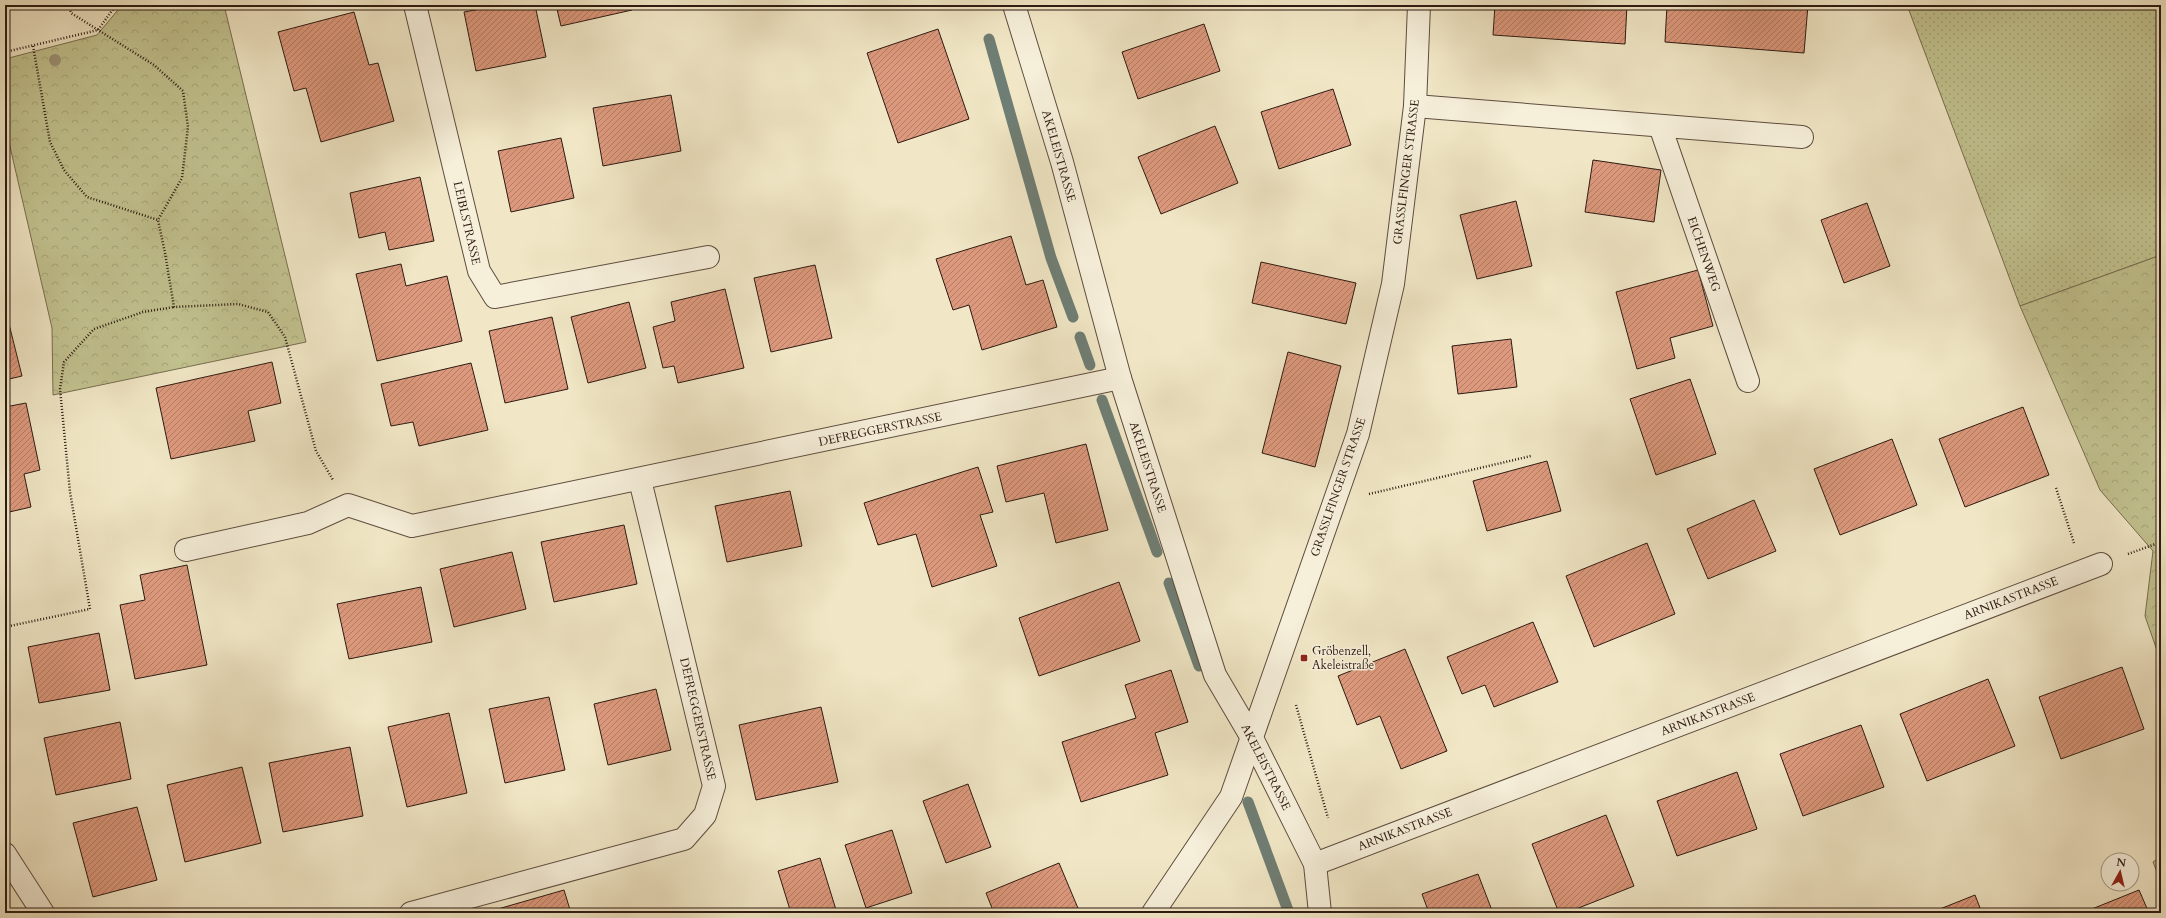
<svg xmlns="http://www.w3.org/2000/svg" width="2166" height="918" viewBox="0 0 2166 918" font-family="Cardo,serif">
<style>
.grass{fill:url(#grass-dots);stroke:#786e51}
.forest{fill:url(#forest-crowns);stroke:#786e51}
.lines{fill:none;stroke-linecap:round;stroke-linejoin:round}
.stream{stroke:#6f7e74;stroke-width:11}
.building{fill:url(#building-hatch);stroke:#2d1a12}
.minor-casing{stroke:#5e4d3f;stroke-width:24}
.path{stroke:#2d1a12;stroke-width:2.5;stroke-dasharray:1 2;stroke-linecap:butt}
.minor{stroke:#f6efda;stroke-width:22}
.tree{fill:#9e9278}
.poi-dot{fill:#8f2418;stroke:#f6efda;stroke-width:1.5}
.labels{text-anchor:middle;stroke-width:3;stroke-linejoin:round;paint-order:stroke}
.street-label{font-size:12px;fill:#2d1a12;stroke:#f6efda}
.poi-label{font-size:12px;fill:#2d1a12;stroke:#f6efda;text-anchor:start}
</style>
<defs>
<pattern id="grass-dots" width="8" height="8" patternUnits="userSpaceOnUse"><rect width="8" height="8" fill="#c2c390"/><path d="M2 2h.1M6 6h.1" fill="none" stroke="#a7a77b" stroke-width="1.8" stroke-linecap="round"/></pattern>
<pattern id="forest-crowns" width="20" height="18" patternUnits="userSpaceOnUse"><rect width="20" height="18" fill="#c2c390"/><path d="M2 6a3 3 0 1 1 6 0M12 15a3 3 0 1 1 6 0" fill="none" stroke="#a7a77b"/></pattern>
<pattern id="building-hatch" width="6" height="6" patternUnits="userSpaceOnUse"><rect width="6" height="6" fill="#dd997d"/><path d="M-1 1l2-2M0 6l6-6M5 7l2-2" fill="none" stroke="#b47c65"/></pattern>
</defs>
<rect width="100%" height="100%" fill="#f1e7c6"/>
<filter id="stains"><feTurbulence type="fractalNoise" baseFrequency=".005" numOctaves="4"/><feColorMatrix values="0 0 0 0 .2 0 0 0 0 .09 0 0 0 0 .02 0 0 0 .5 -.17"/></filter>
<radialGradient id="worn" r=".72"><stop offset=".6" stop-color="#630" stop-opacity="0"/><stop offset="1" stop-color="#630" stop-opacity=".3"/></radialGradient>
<g class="grass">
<path d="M1907,5h254v250l-141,51z"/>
<path d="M2161,856v26l-8,-20z"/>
</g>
<g class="forest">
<path d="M122,5h102l82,337 -253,53 -1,-67 -47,-203v-66l92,-24z"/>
<path d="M2161,255v407l-16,-46 8,-65 -53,-61 -80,-184z"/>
</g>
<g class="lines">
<g class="stream">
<path d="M989,39l62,219 22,59"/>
<path d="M1080,337l10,28"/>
<path d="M1102,400l55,152"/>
<path d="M1169,583l30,83"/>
<path d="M1248,802l41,111"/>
</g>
</g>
<g class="building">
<path d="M502,5h33l11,52 -70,14 -12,-59z"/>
<path d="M556,5h74l2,5 -71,16z"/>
<path d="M658,5h18l-17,4z"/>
<path d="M1495,5h132l-2,39 -132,-9z"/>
<path d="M1667,5h141l-4,48 -139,-11z"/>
<path d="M354,12l15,53 9,-2 16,58 -73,21 -15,-54 -12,3 -16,-59z"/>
<path d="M1204,24l16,47 -82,28 -16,-47z"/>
<path d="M938,29l31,90 -71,24 -31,-90z"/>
<path d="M1333,89l18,56 -72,24 -18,-57z"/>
<path d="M671,95l10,56 -78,15 -10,-58z"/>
<path d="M1215,126l23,57 -77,31 -23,-57z"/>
<path d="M561,138l13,60 -63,14 -13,-61z"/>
<path d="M1593,160l68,10 -7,52 -69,-10z"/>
<path d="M420,177l14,64 -45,9 -4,-18 -26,6 -9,-45z"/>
<path d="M1516,201l16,65 -55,13 -17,-64z"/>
<path d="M1867,203l23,63 -46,17 -23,-63z"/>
<path d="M1011,236l15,49 17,-5 14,47 -75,23 -13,-45 -16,5 -17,-51z"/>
<path d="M1261,262l95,21 -10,41 -94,-21z"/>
<path d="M401,264l5,22 41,-10 15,65 -85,20 -21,-87z"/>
<path d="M815,265l17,73 -61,14 -17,-74z"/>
<path d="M1698,270l15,56 -43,12 5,20 -38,11 -21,-77z"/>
<path d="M725,289l19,79 -66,15 -4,-17 -11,2 -10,-41 22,-6 -4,-19z"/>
<path d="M629,302l17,66 -58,15 -17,-66z"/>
<path d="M552,317l16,72 -63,14 -16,-72z"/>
<path d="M8,320l14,56 -17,4v-59z"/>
<path d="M1511,339l6,48 -59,7 -6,-48z"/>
<path d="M1288,352l53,14 -26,101 -53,-14z"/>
<path d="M272,362l9,41 -33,8 7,30 -84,18 -15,-71z"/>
<path d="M471,363l17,67 -69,16 -6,-24 -22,4 -10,-42z"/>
<path d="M1690,379l26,75 -60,21 -26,-76z"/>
<path d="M26,403l14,67 -16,4 7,33 -26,6v-106z"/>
<path d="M2023,407l26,68 -84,32 -26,-68z"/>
<path d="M1892,439l25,66 -77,30 -26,-66z"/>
<path d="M1086,444l22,86 -52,13 -12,-50 -38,9 -9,-36z"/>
<path d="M1547,461l14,50 -74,20 -14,-50z"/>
<path d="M978,467l15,45 -13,3 17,51 -65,21 -16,-53 -38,11 -14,-42z"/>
<path d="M790,491l12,55 -75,16 -12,-56z"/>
<path d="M1754,500l22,51 -68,28 -21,-50z"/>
<path d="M624,525l13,59 -83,18 -13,-60z"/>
<path d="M1647,543l28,71 -81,33 -28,-71z"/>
<path d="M512,552l14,57 -72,18 -14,-58z"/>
<path d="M187,565l20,100 -72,14 -15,-74 25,-5 -5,-25z"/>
<path d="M1119,582l21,59 -101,35 -20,-58z"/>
<path d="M421,587l11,55 -83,17 -12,-55z"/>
<path d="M1533,622l25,60 -64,25 -9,-22 -23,9 -15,-37z"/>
<path d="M99,633l11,57 -71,13 -11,-56z"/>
<path d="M1405,649l42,102 -46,18 -21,-53 -23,9 -19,-49z"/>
<path d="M2122,667l22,62 -83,30 -22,-62z"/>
<path d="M1171,670l17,52 -33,11 13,42 -87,27 -19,-60 74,-24 -11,-33z"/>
<path d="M1988,679l27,67 -88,35 -27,-67z"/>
<path d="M656,689l15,61 -63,15 -14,-61z"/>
<path d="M549,697l16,73 -60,13 -16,-74z"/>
<path d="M821,707l17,75 -82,18 -17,-75z"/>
<path d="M449,713l18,80 -60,14 -19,-80z"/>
<path d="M120,722l11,57 -75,16 -12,-57z"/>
<path d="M1861,725l23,62 -81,29 -23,-62z"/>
<path d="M350,747l13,69 -80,16 -14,-69z"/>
<path d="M242,767l19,76 -76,19 -18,-77z"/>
<path d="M1737,772l20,57 -80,27 -20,-55z"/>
<path d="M968,784l23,63 -45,16 -23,-62z"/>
<path d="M137,807l20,73 -64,17 -20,-74z"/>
<path d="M1606,815l28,71 -68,27h-7l-27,-69z"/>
<path d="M892,830l20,63 -46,15 -21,-63z"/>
<path d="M820,858l17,55h-46l-13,-42z"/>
<path d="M1059,863l21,50h-86l-8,-20z"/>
<path d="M1478,874l15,39h-64l-7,-19z"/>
<path d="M564,890l7,23h-87z"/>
<path d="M2139,890l10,23h-67z"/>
<path d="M1975,895l7,18h-52z"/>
</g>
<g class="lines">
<defs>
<g id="minor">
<path d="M415,5l64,266 16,26 213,-40"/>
<path d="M1014,5l48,157 58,216 95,297 37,63 63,126 5,49"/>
<path d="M1415,106l387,31"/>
<path d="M1660,126l88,255"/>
<path d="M186,550l122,-27 40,-18 64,21 708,-148"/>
<path d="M5,854l38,59"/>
<path d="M1315,864l786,-300"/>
<path d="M411,913l273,-74 21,-24 9,-29 -74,-306"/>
<path d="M1153,913l78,-116 127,-363 35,-150 22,-178 4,-101"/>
</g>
</defs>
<use href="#minor" class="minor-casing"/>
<g class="path">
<path d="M69,5l2,8 83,52 29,26 5,36 -6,51 -24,42 7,33 9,54 64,-3 30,8 17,25 31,114 17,29"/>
<path d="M33,46l17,96 14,28 23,27 71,23"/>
<path d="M5,52l93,-22 18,-25"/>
<path d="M2056,488l18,55"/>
<path d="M1369,494l162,-38"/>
<path d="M2128,554l33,-12"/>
<path d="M5,627l85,-18 -20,-117 -10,-103 4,-27 30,-33 49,-17 31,-5"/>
<path d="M1296,705l32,113"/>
</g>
<use href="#minor" class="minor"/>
</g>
<circle class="tree" cx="55" cy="60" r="6"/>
<rect class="poi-dot" x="1300" y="654" width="8" height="8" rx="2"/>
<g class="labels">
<g class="street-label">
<text transform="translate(1059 156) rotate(74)" y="4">AKELEISTRASSE</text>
<text transform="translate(1406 172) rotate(-83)" y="4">GRASSLFINGER STRASSE</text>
<text transform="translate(467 223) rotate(77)" y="4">LEIBLSTRASSE</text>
<text transform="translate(1704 254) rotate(71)" y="4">EICHENWEG</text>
<text transform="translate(880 429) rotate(-12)" y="4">DEFREGGERSTRASSE</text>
<text transform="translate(1148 467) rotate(72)" y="4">AKELEISTRASSE</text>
<text transform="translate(1338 487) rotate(-71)" y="4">GRASSLFINGER STRASSE</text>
<text transform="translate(2011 598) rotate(-21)" y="4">ARNIKASTRASSE</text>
<text transform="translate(1708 714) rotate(-21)" y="4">ARNIKASTRASSE</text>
<text transform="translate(698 719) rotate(77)" y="4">DEFREGGERSTRASSE</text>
<text transform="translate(1266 767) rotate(63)" y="4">AKELEISTRASSE</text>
<text transform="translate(1405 829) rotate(-21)" y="4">ARNIKASTRASSE</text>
</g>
<g class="poi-label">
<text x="1312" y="655">Gröbenzell,<tspan x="1312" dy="14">Akeleistraße</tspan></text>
</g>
</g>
<rect width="2166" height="918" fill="none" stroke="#f1e7c6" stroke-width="20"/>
<rect x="6" y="6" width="2154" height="906" fill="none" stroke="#2d1a12" stroke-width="2"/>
<rect x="10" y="10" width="2146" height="898" fill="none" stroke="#2d1a12"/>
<g transform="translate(2120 872) rotate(8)"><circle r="19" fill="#f6efda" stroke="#a69a8a"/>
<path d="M0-3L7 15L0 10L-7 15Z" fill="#8f2418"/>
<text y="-6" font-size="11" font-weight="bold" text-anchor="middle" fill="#2d1a12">N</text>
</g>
<rect width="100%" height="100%" filter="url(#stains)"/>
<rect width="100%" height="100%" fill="url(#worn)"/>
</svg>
